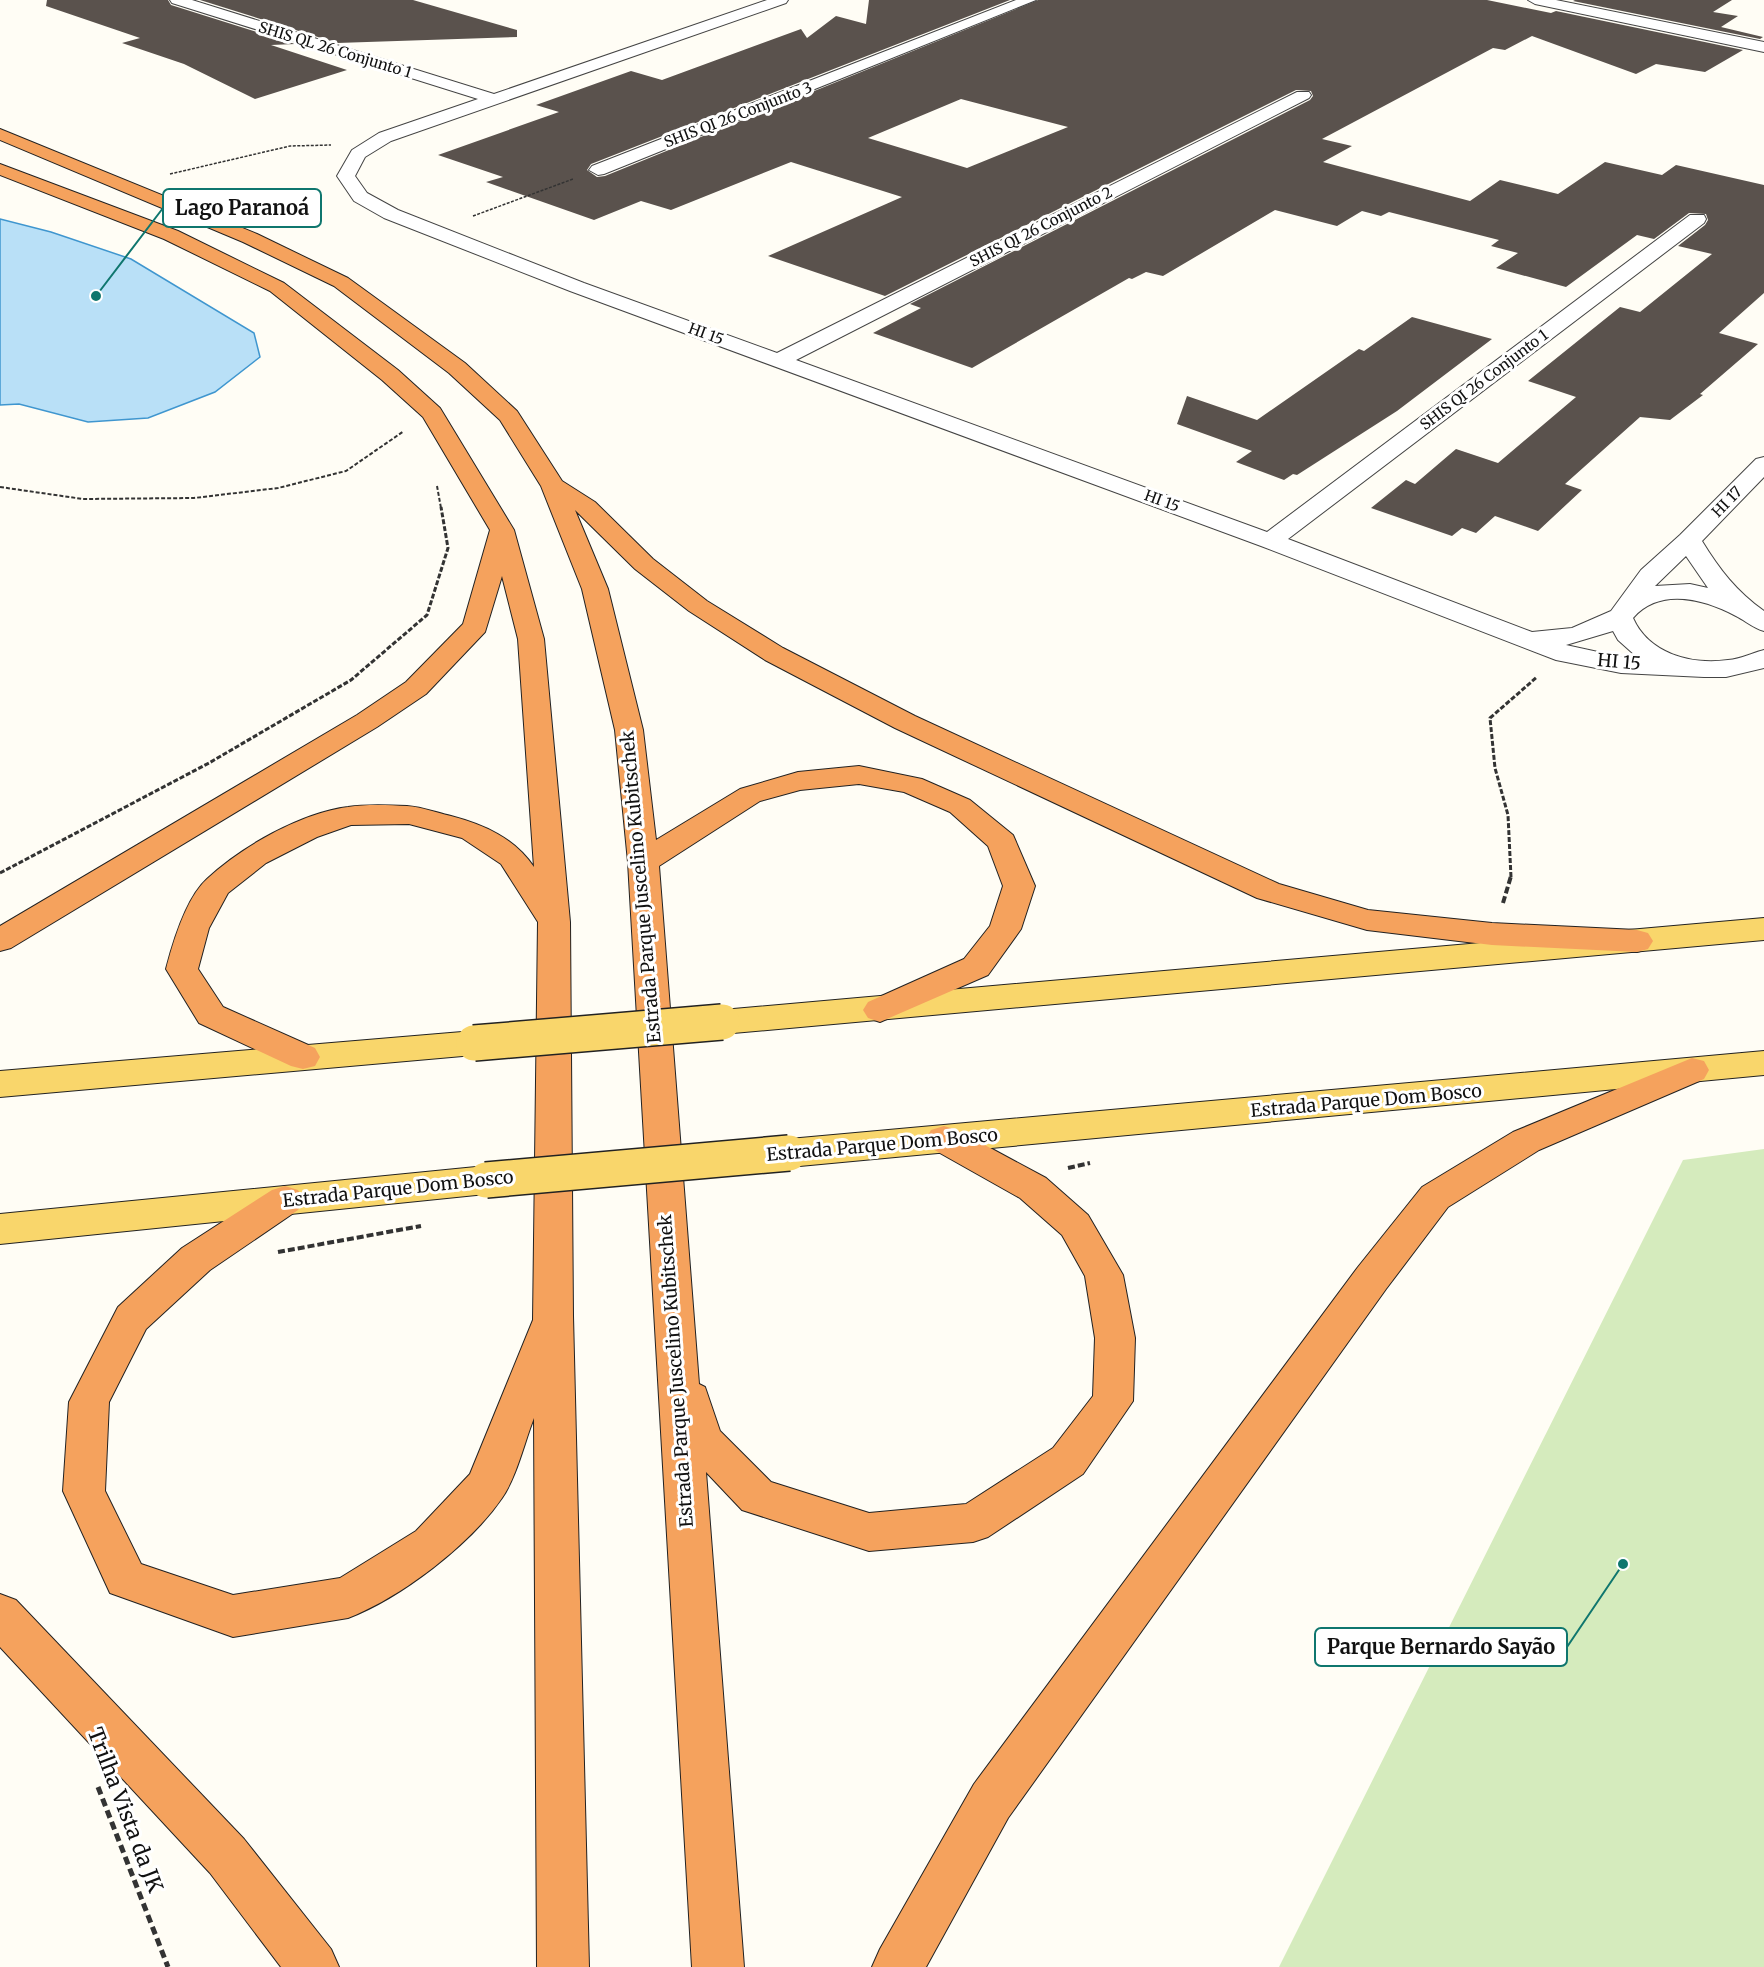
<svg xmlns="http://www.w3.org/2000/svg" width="1764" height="1967" viewBox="0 0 1764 1967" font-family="Merriweather,serif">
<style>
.green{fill:#d5ebbd}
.water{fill:#b9e0f7;stroke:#3f96cf;stroke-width:1.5}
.building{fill:#5a524d;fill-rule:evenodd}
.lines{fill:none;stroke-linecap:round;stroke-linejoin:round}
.minor-casing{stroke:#444;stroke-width:2}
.major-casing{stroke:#222;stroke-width:2}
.highway-casing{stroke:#222;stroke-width:2}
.path-far4{stroke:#333;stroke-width:1.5;stroke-dasharray:3 1.5;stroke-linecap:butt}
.path-far3{stroke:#333;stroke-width:2;stroke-dasharray:4 2;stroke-linecap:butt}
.path-far2{stroke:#333;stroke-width:3;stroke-dasharray:5 2;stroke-linecap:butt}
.path-far1{stroke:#333;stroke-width:4;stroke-dasharray:7 3;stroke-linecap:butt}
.path{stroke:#333;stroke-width:5;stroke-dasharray:8 4.5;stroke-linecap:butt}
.minor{fill:#fff;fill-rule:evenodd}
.major{fill:#f9d66b;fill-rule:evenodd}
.highway{fill:#f5a25d;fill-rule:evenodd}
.major-bridge-casing{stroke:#222;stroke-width:38;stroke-linecap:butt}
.major-bridge{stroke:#f9d66b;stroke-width:35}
.labels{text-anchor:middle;stroke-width:6;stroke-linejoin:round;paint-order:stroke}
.far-street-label{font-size:15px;fill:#111;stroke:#fff}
.street-label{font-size:18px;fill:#111;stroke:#fff}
.near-street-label{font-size:21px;fill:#111;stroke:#fff}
.leader{fill:none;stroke:#0f766e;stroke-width:2}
.callout-dot{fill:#0f766e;stroke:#fff;stroke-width:2}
.callout{fill:#fff;stroke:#0f766e;stroke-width:2}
.callout-label{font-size:20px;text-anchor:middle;font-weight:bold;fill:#111}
</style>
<rect width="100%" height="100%" fill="#fffdf5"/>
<path class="green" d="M1764,1149v818h-485l404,-807z"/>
<path class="water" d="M0,219l51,13 80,27 123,74 6,24 -45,35 -67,26 -60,4 -69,-18 -19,1z"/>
<g class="building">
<path d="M47,0h121l3,5 124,39 -24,1 76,25 -92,29 -71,-35 -62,-21 18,-5 -94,-32z"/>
<path d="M200,0h213l104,30v7l-180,6z"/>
<path d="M869,0h141l-419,164 -4,6 10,7 8,-1 433,-176h449l64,13 5,-2 187,39 -38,22 -49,-8 -20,10 -104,-38 -27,14 -12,-2 -171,91 30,7 -29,16 147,39 30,-21 58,14 47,-32 57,13 14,-10 88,20v108l-45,40 39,11 -58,50 3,1 -33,25 -30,-3 -75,67 17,6 -44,41 -43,-15 -19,17 -14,-5 -10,8 -81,-28 35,-28 9,4 41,-35 42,14 78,-66 -48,-16 92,-74 20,5 72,-58 -34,-8 27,-21 3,-5 -2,-6 -17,-1 -35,26 -17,-4 -71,52 -70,-19 22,-15 -27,-7 8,-6 -110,-28 -8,4 -19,-5 -25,15 -62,-16 -112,66 -17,-4 -14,7 -3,-1 -157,90 -99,-35 48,-25 -11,-4 400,-204 3,-4 -2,-5 -15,-1 -411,206 -117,-40 134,-59 -111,-35 -120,48 -30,-9 -47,19 -108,-38 17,-5 -65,-22 121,-43 -23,-7 95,-34 31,9 139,-51 6,9 29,-22 30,8zM961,99l107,28 -101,41 -99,-30z"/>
<path d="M1575,0h157l-19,12 25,4 -17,11 42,10 -3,2 -187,-38z"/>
<path d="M1412,317l80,22 -95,72 -100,64 -4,-1 -9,6 -48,-18 16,-11 -75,-27 10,-28 70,24 102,-71 5,2z"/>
</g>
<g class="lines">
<defs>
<g id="minor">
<path d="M170,0h22l302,94 273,-94h21l-2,3 -395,138 -26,16 -10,19 12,17 31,17 186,73 193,70 520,-261h12l2,3 -2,3 -513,262 471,172 423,-317h14l2,4 -2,4 -416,316 244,93 40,-4 39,-17 30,-41 39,-35 76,-76 8,-2v20l-62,64c17,28 35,51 62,70v20c-11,-3 -18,-10 -28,-15 -32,-17 -76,-29 -103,2 16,36 58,47 95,42 13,-1 24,-7 36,-10v18l-38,9h-22l-83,-4 -65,-13 -295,-114 -691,-255 -186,-73 -30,-17 -17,-25 15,-26 27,-17 99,-34 -306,-96zM1686,556l22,32 -18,-4 -35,2zM1613,631l5,9 19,17h-16l-55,-12z"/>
<path d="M1016,0h20l-432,174 -6,1 -9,-5 3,-4z"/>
<path d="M1528,0h28l208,42v10l-229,-48z"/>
</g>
<g id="major">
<path d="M1764,918v22l-1042,94 -12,-4 -5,-8 5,-8 12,-4z"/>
<path d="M474,1031l12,3 5,9 -5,9 -12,3 -474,42v-26z"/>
<path d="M1764,1051v24l-975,92 -13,-4 -5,-10 5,-10 13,-4z"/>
<path d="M486,1166l13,4 5,10 -5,10 -13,4 -486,50v-30z"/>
</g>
<g id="highway">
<path d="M0,129l257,105 91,44 117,85 52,48 45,70 33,21 58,57 54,42 76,47 132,68 364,168 89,26 124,13 145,7 11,3 5,8 -5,8 -11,3 -145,-7 -125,-15 -110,-32 -362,-170 -130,-68 -76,-49 -54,-42 -60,-59 33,79 35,141 13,110 84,-51 58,-17 61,-6 63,13 48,21 43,35 22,51 -14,43 -33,46 -108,47 -12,-4 -5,-8 5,-8 96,-43 26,-33 13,-40 -15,-40 -38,-34 -46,-20 -45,-8 -59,6 -40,11 -101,65 40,518 6,3 15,44 51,51 98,31 97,-9 87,-56 40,-52 2,-58 -10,-62 -23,-41 -42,-37 -89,-50 -5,-9 5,-9 13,-4 13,4 89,48 42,37 35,60 12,63 -2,63 -50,73 -95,63 -15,5 -104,9 -127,-41 -36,-38 38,495h-52l-64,-1105 -13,-132 -33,-141 -41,-103 -41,-66 -51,-47 -115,-87 -91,-44 -243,-102z"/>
<path d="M0,164l178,67 106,52 114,87 42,38 74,122 30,109 26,283 3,394 16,651h-52l-3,-549c-10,25 -17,58 -32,80 -32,47 -102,100 -154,120l-115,19 -123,-44 -47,-102 6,-89 49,-95 64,-59 90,-58 13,-4 13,4 6,10 -6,10 -88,60 -64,59 -37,73 -4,89 36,73 92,31 107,-17 76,-47 54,-57 63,-154 5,-398 -37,-58 -39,-26 -53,-14 -58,1 -34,12 -51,26 -38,30 -19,35 -11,41 25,38 92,41 5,9 -5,9 -12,3 -12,-3 -92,-43 -33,-54c7,-27 20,-71 41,-90 34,-32 94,-66 141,-72 18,-3 40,-2 59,-1 15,1 30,7 44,10 34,9 63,22 83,51l-16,-228 -16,-63 -17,56 -59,62 -49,33 -366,221 -11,3v-25l357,-211 49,-33 57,-58 27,-94 -67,-113 -41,-37 -112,-89 -106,-52 -164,-64z"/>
<path d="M1692,1058l12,3 5,9 -5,9 -165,71 -91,57 -62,82 -378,529 -82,149h-54l8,-18 94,-165 384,-517 64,-80 91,-55z"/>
<path d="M0,1594l16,6 228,239 87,110 8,18h-58l-71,-94 -210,-226z"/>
</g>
</defs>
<use href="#minor" class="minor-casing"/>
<use href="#major" class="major-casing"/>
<use href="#highway" class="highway-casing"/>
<g class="path-far4">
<path d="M170,174l120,-28 41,-1"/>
<path d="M473,216l100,-37"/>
</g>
<g class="path-far3">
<path d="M437,486l4,22"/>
<path d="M0,487l83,12 111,-1 84,-10 68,-17 58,-40"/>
</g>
<g class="path-far2">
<path d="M0,873l209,-110 142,-83 76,-65 21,-67 -7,-41"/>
<path d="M1511,877l-3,-62 -13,-47 -5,-50 47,-41"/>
</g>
<g class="path-far1">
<path d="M1503,903l8,-27"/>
<path d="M1068,1168l22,-5"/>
<path d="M278,1252l143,-26"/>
</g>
<path class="path" d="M98,1787l70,180"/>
<use href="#minor" class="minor"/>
<use href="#major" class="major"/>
<use href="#highway" class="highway"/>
<defs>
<g id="major-bridge">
<path d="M474,1043l248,-21"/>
<path d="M486,1180l303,-27"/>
</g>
</defs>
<use href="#major-bridge" class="major-bridge-casing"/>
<use href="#major-bridge" class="major-bridge"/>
</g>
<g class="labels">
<g class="far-street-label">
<text transform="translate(335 50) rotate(17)" y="5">SHIS QL 26 Conjunto 1</text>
<text transform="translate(738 115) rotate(-21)" y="5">SHIS QI 26 Conjunto 3</text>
<text transform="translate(1041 227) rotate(-27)" y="5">SHIS QI 26 Conjunto 2</text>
<text transform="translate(706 334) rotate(20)" y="5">HI 15</text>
<text transform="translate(1484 380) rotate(-37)" y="5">SHIS QI 26 Conjunto 1</text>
<text transform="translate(1162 501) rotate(20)" y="5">HI 15</text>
<text transform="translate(1727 502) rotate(-46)" y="5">HI 17</text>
</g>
<g class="street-label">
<text transform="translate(1619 662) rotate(5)" y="6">HI 15</text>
<text transform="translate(641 887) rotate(-95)" y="6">Estrada Parque Juscelino Kubitschek</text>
<text transform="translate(1366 1101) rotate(-5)" y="6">Estrada Parque Dom Bosco</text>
<text transform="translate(882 1145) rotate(-5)" y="6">Estrada Parque Dom Bosco</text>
<text transform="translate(398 1189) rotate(-6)" y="6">Estrada Parque Dom Bosco</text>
<text transform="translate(676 1371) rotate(-94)" y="6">Estrada Parque Juscelino Kubitschek</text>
</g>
<g class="near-street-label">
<text transform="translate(125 1810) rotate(69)" y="7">Trilha Vista da JK</text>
</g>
</g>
<path class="leader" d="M96 296L163 208M1623 1564L1567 1647"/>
<g class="callout-dot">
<circle cx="96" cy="296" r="6"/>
<circle cx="1623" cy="1564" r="6"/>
</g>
<g class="callout">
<rect x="163" y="189" width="158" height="38" rx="6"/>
<rect x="1315" y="1628" width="252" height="38" rx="6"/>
</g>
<g class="callout-label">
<text x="242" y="215">Lago Paranoá</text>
<text x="1441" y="1654">Parque Bernardo Sayão</text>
</g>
</svg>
